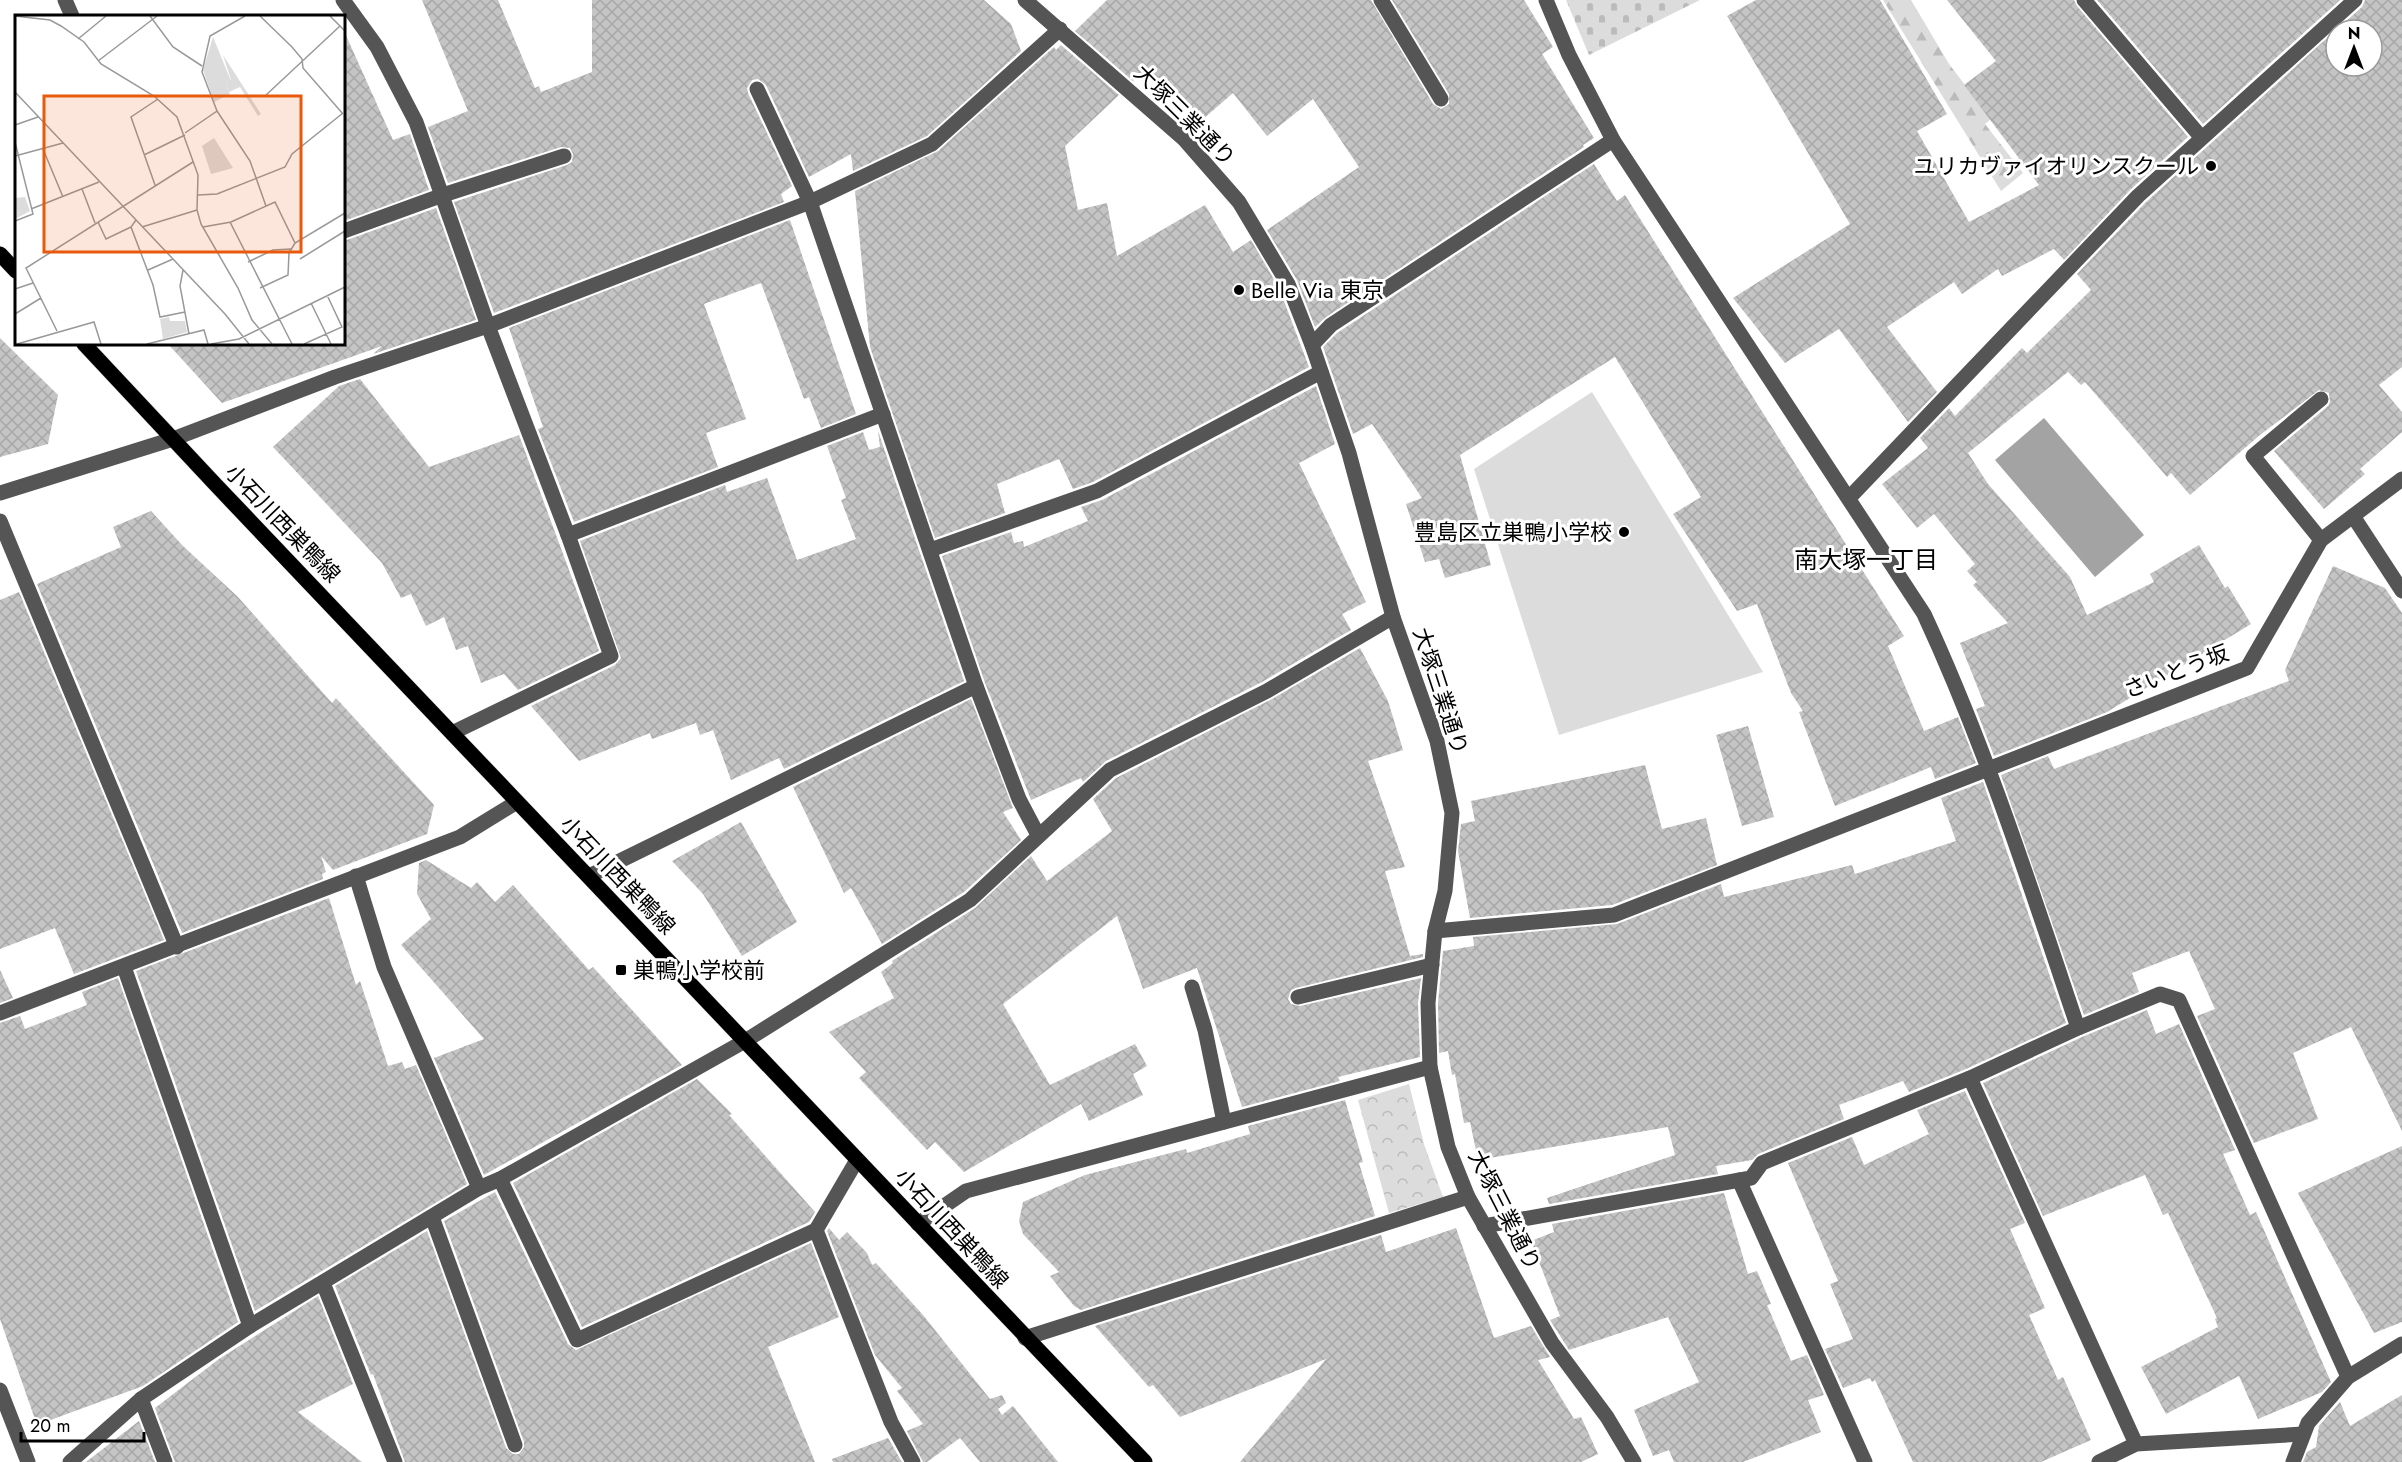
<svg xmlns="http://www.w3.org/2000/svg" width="2402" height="1462" viewBox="0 0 2402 1462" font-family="Jost,'Noto Sans JP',sans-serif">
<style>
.forest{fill:url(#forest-firs)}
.cemetery{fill:url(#cemetery-stones)}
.park{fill:url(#park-crowns)}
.garden{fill:#dcdcdc}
.water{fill:#a3a3a3}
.building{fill:url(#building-cross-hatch)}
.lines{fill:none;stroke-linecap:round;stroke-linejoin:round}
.major-casing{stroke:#dbdbdb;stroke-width:16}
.minor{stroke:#555;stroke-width:15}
.major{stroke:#000;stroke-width:15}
.poi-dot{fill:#000;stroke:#fff;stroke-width:2}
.labels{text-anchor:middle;stroke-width:6;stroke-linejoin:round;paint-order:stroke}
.street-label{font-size:22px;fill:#000;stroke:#fff}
.poi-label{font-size:22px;fill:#000;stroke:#fff;text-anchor:end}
.neighbourhood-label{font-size:24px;fill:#000;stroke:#fff}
.inset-road{fill:none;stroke:#999;stroke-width:1.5}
.view{fill:#e8590c;fill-opacity:0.15;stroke:#e8590c;stroke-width:3}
.inset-edge{fill:none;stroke:#000;stroke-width:3}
</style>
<defs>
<pattern id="forest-firs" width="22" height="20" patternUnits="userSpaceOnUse" patternTransform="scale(1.5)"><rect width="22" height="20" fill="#dcdcdc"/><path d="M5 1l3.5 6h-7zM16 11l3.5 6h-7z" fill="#bbb"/></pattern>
<pattern id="cemetery-stones" width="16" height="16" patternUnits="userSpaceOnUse" patternTransform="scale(1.5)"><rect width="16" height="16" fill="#dcdcdc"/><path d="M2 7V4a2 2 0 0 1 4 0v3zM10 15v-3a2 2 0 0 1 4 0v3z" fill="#bbb"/></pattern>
<pattern id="park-crowns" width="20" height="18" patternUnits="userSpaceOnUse" patternTransform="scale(1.5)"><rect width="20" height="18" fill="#dcdcdc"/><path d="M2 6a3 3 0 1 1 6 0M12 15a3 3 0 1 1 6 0" fill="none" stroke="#bbb"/></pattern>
<pattern id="building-cross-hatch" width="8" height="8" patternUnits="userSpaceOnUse" patternTransform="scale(1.5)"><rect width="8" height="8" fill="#c4c4c4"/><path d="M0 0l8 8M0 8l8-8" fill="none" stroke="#a7a7a7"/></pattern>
</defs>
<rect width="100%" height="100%" fill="#fff"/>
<path class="forest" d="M1883,0h28l38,64 42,55 -6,5 38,49 -22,18z"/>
<path class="cemetery" d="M1566,0h134l-111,55z"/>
<path class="park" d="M1409,1084l15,60 19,53 -54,16 -31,-113z"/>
<path class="garden" d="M1592,392l171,280 -204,63 -85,-266z"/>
<path class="water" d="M2044,418l100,117 -49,42 -100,-117z"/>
<g class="building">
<path d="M422,0h76l37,88 4,-2 2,6 51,-20v-72h392l27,24 10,27 -94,85 -74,35 -2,-17 -42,23 -43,-92 -8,-6 -6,1 -5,8 1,5 44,93 -11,8 3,8 -290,111 -40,-111 113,-37 5,-3 1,-8 -3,-6 -9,-1 -113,36 -20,-56 40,-16z"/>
<path d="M1107,0h264l62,104 8,5 8,-5v-10l-57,-94h132l29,47 -11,7 52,84 -11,7 1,2 -258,170 -11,10 -18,-47 -30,-50 92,-63 -46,-68 -46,37 -34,-43 -31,27 -56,-51 -13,12 -58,-50z"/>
<path d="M1756,0h124l67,114 -30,17 52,91 70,-37 -75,-100 32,-24 -49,-61h127l3,6 111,131 -57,52 -67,71 -10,-11 -52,27 -4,-7 -36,25 -8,-12 -67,45 50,65 -29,30 -69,-93 -54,34 -52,-65 117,-74 -123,-208z"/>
<path d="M2097,0h243l-137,124z"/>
<path d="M2365,0h37v367l-23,18 23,27v20l-42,37 5,5 -41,35 -50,-58 54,-45 2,-4 -1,-9 -10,-3 -59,45 -70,60 -19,-22 -4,4 -82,-95 -4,3 -13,-13 -100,81 20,31 82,93 17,38 67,-33 -4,-8 49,-29 26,43 3,-2 23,38 -144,88 -113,44 -18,-47 9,-3 -25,-63 48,-20 -35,-38 4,-3 -10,-11 8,-7 -41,-50 -17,14 -35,-44 46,-36 -8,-10 29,-30 6,8 67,-68 5,5 64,-63 -14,-16 68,-71 191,-173v36h36v-36h-36l26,-23z"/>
<path d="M344,31l49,109 17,-6 19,56 -85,31z"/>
<path d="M1061,45l58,50 -54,51 13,64 29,-7 10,53 88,-51 28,47 18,-12 28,48 30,79 -216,115 -20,7 -14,-30 -62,25 8,29 -70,25 -65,-191 -15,-156 83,-40 116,-104 2,3z"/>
<path d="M1594,164l23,37 8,-6 279,441 -16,10 36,85 34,-14 18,46 -41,16 -4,-12 -96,39 -36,-94 4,-1 -12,-18 -34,-89 -20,7 -64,-97 28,-17 -86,-140 -155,98 31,110 -46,13 -6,-19 -14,3 -19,-58 16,-6 -50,-74 -19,10 -30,-87 14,-14z"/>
<path d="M436,208l40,112 -103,34 9,-8 -160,57 -54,-59h176v-103z"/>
<path d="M790,220l66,194 -35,14 -12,-31 -5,2 -43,-116 -57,21 42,115 -40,14 12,34 -144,55 -36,-93 5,-2 -34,-99z"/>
<path d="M0,338l58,57 -10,49 -48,13z"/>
<path d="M360,379l69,88 90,-32 80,216 -81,39 -14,-16 -23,9 -13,-37 -12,4 -12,-33 -18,9 -15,-32 -10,4 -19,-35 -109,-116 66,-61z"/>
<path d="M1316,386l19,58 -36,19 67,139 -24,12 9,16 -89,52 -156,79 -23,21 -2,-4 -50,22 -46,-117 -43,-127 69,-24 3,11 9,-2 1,6 64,-26 -7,-14 21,-7z"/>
<path d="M878,431l86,250 -180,88 -5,-11 -48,22 -18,-50 -13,5 -4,-12 -44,16 -2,-6 -71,28 -48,-55 84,-41 6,-7 -41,-117 145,-56 2,7 40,-14 30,82 59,-21 -15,-39 5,-2 -19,-52 36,-14 6,18 11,-3z"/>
<path d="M151,511l32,35 55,51 94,106 4,-5 98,107 -7,29 -94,36 -12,-14 5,16 -4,2 1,5 -141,54 -145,-349 84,-37 -8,-20z"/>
<path d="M2333,566l52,22 17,25v518l-51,-104 -58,26 25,66 -64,24 -57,-127 18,-7 -26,-58 -57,22 7,19 -55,23 -83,-240 47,-19 6,13 235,-88 -4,-11z"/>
<path d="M19,592l145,348 -90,34 -19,-46 -55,21v-349z"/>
<path d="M1360,648l28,53 15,49 -35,11 37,106 -20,4 25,85 13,-2v3l-127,31 -5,2 -3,9 3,5 9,2 121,-28 -3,25 2,54 -82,20 2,4 -98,26 -45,-139 -54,21 -26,-73 -114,88 47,81 85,-41 12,22 -14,8 10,21 -54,26 -8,-17 -117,68 -29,-30 -8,8 -68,-72 7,-6 -37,-40 65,-34 -13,-26 12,-9 -1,-2 83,-53 56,-52 16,25 65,-50 -19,-32 23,-21 156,-79z"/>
<path d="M971,699l42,109 -10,4 18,28 -57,52 -82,52 -31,-56 -7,5 -51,-106z"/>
<path d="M1748,726l26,91 -32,9 -26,-91z"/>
<path d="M1645,765l17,64 44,-11 11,47 -105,40 -142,13 -12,-67 3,-27 14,-3 -4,-20z"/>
<path d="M1983,782l83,241 -100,46 -57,23 -6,-11 -64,24 5,14 -86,35 -6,6 -36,6 2,8 -169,30 -2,-6 128,-43 -7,-28 -190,33 -8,-38 -6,1 -9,-49 -3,1 -4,-24 -9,2 -1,-50 5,-52 31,-5 -1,-9 144,-13 104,-40 3,13 128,-32 3,9 101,-33 -15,-43z"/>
<path d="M741,822l56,100 -55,34 -39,-62 -31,-33z"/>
<path d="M426,860l45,28 6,-6 18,20 18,-17 76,85 4,-3 89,98 -198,110 -50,-117 50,-19 -83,-94 30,-26 -14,-25 2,-31z"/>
<path d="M329,898l27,87 4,-4 28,85 14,-4 3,7 11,-4 51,119 -212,127 -119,-340z"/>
<path d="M0,970l13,28 -13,5z"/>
<path d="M118,978l120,344 -95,64 -106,39 -37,-106v-296l20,-7 5,13 62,-24 -5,-13z"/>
<path d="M2147,1010l9,24 23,-10 56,126 -12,4 27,61 6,-3 75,170 -9,10 -64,27 -19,-43 -73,38 -25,-47 77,-40 -3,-8 2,-1 -49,-105 -5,2 -18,-40 -102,41 -60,-133 99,-46z"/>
<path d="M697,1079l35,35 -3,1 86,97 -6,10 -227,105 -69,-144z"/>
<path d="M1965,1091l60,132 -15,6 35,79 -16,7 29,65 5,-3 28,63 -50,22h-128l-38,-82 -3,2 -2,-4 -27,10 -18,-39 28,-10 -23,-55 8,-3 -50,-118 64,-26 12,28 65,-31 -12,-24z"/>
<path d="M1345,1100l18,62 -4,1 16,53 -294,94 -7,-4 -24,-30 9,-4 -36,-38 -4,-13 4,-19 62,-27 101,-26 1,4 63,-19 -2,-8z"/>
<path d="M2402,1146v176l-28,11 -76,-140z"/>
<path d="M495,1192l73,152 8,6 235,-107 28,74 -71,30 47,115h-410l-32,-88 -2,1 -36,-89 92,-55 79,217 7,6h6l5,-7v-5l-80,-221z"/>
<path d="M1724,1193l24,81 9,-3 14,33 -4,1 24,56 16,-6 17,40 -16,5 13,32 -78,30h-69l-5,-12 -16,6 -19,-46 65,-28 -31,-65 -99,33 -19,-30 10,-4 -29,-75 23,-9 -2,-8z"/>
<path d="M829,1228l10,12 8,-8 20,21 5,12 4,-2 47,52 67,84 12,-4 4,8 -8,6 4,6 11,-9 45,56h-78l-20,-24 -33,24h-4l-16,-31 16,-7 -26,-33 5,-3 -27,-33 -48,-124z"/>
<path d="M1456,1228l38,110 37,-12 19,31 -12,3 36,59 7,-2 17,37 -17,8h-341l86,-103 -146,58 -27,-32 -4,2 -54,-61 286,-91 5,17z"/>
<path d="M318,1296l35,88 -55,28 64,50h-187l-20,-54 64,-49z"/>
<path d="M2402,1395v67h-99l4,-10 9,-5 3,-21 21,-24 10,24z"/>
<path d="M139,1421l16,41h-69z"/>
<path d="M888,1438l14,24h-69l-1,-3z"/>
</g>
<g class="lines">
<defs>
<g id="major">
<path d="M0,254l16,17"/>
<path d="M84,344l131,140 930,978"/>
</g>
</defs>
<use href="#major" class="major-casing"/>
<g class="minor">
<path d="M65,0l7,16"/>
<path d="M343,0l34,47 39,75 72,204 80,209 43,121 -159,77"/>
<path d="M1025,0l159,139 55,63 49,82 24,61 37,108 44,164 44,124 15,72 -7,78 -10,40 -7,72 2,64 18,80 20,50 84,146 55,74 27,45"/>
<path d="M1381,0l60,99"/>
<path d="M2084,0l117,137"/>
<path d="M757,89l53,113 166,484 43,113 19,36"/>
<path d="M1613,140l311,474c62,134 107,274 154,414"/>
<path d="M344,231l99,-36 121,-39"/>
<path d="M1312,345l19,-20 282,-185 -44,-85 -23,-55"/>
<path d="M2321,399l-68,57 68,84"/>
<path d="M0,493l173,-54 162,-62 153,-51 322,-124 122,-58 128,-115"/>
<path d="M1849,498l289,-302 217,-196"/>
<path d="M2353,516l49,75"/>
<path d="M0,521l177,426"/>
<path d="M568,535l315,-121"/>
<path d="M930,550l167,-59 224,-119"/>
<path d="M356,876l28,91 95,221"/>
<path d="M589,876l387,-190"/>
<path d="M1435,931l179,-16 633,-247 74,-128 81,-61"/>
<path d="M124,967l126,359"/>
<path d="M1192,987l13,43 19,92"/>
<path d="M1298,997l134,-32"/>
<path d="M0,1013l460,-176 57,-35"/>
<path d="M1970,1078l166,366"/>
<path d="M857,1160l-41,70 75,192 22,40"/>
<path d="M500,1179l77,161 239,-110"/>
<path d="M1739,1180l126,282"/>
<path d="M432,1217l83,228"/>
<path d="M918,1224l48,-33 464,-124"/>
<path d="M1484,1226l267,-48 11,-15 208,-85 108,-50 82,-34 19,6 169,377"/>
<path d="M323,1283l72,179"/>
<path d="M1025,1338l443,-141"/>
<path d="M0,1390l28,72"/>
<path d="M141,1399l24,63"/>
<path d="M70,1462l71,-63 109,-73 229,-138 21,-9 245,-138 225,-141 140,-130 157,-79 126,-74"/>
<path d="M2099,1462l37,-18 167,-10"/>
<path d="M2293,1462l15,-39 40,-46 54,-33"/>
</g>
<use href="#major" class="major"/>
</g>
<g class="poi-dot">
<circle cx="2211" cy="166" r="6"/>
<circle cx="1239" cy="290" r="6"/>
<circle cx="1624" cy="532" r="6"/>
<rect x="615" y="964" width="12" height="12" rx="3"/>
</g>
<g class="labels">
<g class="street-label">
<text transform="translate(1185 115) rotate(45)" y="8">大塚三業通り</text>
<text transform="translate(283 523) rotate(46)" y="8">小石川西巣鴨線</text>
<text transform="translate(2176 671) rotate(-21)" y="8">さいとう坂</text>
<text transform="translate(1441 691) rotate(72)" y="8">大塚三業通り</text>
<text transform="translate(618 875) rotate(46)" y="8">小石川西巣鴨線</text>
<text transform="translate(1505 1210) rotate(63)" y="8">大塚三業通り</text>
<text transform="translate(952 1228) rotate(47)" y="8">小石川西巣鴨線</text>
</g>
<g class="poi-label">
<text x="2199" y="174">ユリカヴァイオリンスクール</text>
<text x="1251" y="298" text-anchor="start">Belle Via 東京</text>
<text x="1612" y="540">豊島区立巣鴨小学校</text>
<text x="633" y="978" text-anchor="start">巣鴨小学校前</text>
</g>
<g class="neighbourhood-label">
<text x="1866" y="568">南大塚一丁目</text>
</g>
</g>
<g transform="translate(15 15)">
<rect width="330" height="330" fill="#fff"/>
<path d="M208,40l38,59 -3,2 -18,-29 -11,5 -3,-7 5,-5z" fill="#dcdcdc"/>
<path d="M198,22l18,44 -5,4 4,9 -16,8 -11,-32z" fill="#dcdcdc"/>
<path d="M10,182l5,14 -15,8v-21zM154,302l1,4h15l2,11 -24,7 -3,-20z" fill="#dcdcdc"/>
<path d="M199,123l19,30 -22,6 -9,-28z" fill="#dcdcdc"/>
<path class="inset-road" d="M0,1l35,4 11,6 23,16 17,22 53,32 23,21 21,58 -1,35 4,14 37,64 14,32 20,24M135,1l23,31 29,19M245,1l32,31 10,12 1,9 40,46M315,1l15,15M63,24l28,-23M83,46l59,-45M0,77l210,222 24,30M251,80l74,-69M202,96l33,50 16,45M0,110l23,-8M170,118l32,-22 -15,-39 8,-36 35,-20M0,127l18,72 -18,7M28,134l20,48M129,140l41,-20M0,141l48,-13M140,170l-24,-68 27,-18M67,174l13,34M183,180l19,-1 68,-27 7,-13 51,-41M16,194l68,-27M121,205l-5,7 22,58 7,32 25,-5M83,207l8,17 25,-12M215,207l62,122M127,212l55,-17M188,212l28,-5 44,-20 20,41M285,244l45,-28M233,247l25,-12 18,-1M133,255l25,-11M168,255l-3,16 9,48M245,273l28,-13 1,-22 6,-10 50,-30M0,274l18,-6M296,288l20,41M0,299l26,-16M42,316l-31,-63 167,-106M2,329l77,-22 7,22M132,329l57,-14 4,14M196,329l28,-5 106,-52M289,329l38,-17 -15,-32"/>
<path class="view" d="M29,81h257v156h-257z"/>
<rect width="330" height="330" class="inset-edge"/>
</g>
<g transform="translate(2354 48)"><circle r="28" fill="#ffffff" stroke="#999999" stroke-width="1.5"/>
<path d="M0-4.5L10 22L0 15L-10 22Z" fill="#000000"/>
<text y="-9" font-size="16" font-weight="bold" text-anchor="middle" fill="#000000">N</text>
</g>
<path d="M21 1432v9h123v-9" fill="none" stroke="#000000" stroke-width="3"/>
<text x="30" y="1432" font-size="18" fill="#000000" stroke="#ffffff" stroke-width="4.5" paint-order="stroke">20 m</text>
</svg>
